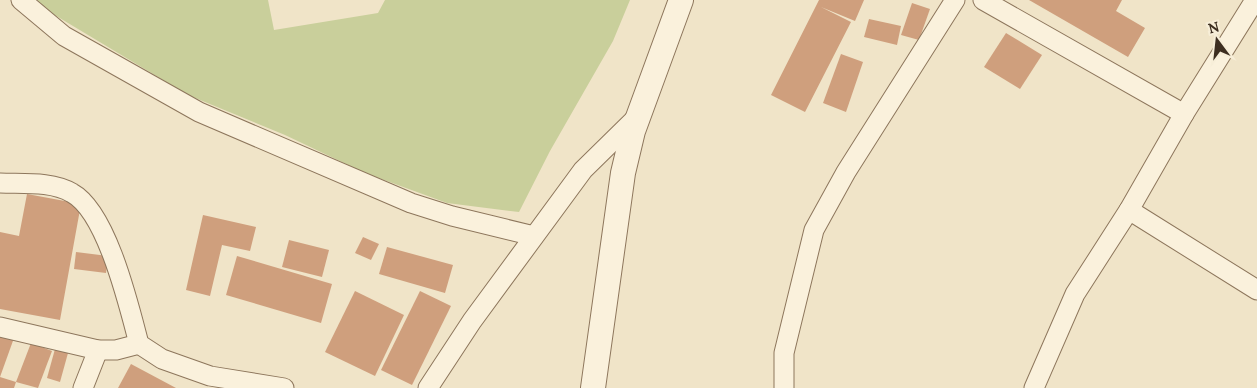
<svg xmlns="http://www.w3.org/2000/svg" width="1257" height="388" viewBox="0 0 1257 388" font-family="Lora,serif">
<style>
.green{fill:#c9cf9b}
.building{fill:#cf9f7d}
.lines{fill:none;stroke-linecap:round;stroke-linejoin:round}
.minor-casing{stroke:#8d765c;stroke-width:21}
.tertiary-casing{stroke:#8d765c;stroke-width:26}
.minor{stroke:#faf1dc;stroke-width:19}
.tertiary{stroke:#faf1dc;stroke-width:24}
</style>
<rect width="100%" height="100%" fill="#f0e4c8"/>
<path class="green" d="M37,0h231l6,30 104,-17 7,-13h245l-17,41 -63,110 -31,61 -72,-9 -82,-30 -80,-38 -97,-40 -140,-84z"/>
<g class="building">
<path d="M819,0h45l-9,21 -34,-14 30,15 -46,90 -34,-17z"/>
<path d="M1029,0h93l-6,11 29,17 -17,29z"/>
<path d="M912,3l18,6 -11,31 -18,-5z"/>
<path d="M869,19l32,7 -4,19 -33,-8z"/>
<path d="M1006,33l36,22 -22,34 -36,-22z"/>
<path d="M841,54l22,8 -17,50 -23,-9z"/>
<path d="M27,194l54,10 -21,116 -60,-11v-77l19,4z"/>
<path d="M203,215l53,12 -6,24 -28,-6 -12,51 -24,-6z"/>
<path d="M363,237l16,7 -8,16 -16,-7z"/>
<path d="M289,240l40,10 -7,27 -40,-10z"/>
<path d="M387,247l66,18 -8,28 -66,-19z"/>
<path d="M76,252l32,4 -2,17 -32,-4z"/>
<path d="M237,256l95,28 -11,39 -95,-28z"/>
<path d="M355,291l49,24 -29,61 -50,-24z"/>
<path d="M420,291l31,15 -39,79 -31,-15z"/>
<path d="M0,334l14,4 -14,39z"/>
<path d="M31,343l21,8 -14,37 -22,-6z"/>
<path d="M55,349l13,4 -8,29 -13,-4z"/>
<path d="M131,364l45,24h-58z"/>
<path d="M0,377l16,5 -2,6h-14z"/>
</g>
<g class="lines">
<defs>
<g id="minor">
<path d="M21,0l43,36 135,76 212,91 41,13 82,20"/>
<path d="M983,0l201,114"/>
<path d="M0,183c22,1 52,-2 72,10 35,19 57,113 67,151l23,15 48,17 74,12"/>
<path d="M1129,210l128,80"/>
<path d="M0,327l98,23h18l23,-6"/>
<path d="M83,388l15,-38"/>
<path d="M428,388l44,-67 111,-151 54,-53"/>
<path d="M784,388v-35l30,-123 32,-58 109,-172"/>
<path d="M1034,388l41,-94 54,-84 55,-96 71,-114"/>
</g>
<path id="tertiary" d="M593,388l30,-215 10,-42 48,-131"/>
</defs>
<use href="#minor" class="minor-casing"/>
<use href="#tertiary" class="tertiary-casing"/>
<use href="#minor" class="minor"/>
<use href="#tertiary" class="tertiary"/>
</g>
<g transform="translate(1217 40) rotate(345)" stroke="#f7eed8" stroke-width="4" paint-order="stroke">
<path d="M0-4L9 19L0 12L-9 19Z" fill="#3d2e20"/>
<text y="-8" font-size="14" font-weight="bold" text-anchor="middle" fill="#3d2e20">N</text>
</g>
</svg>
